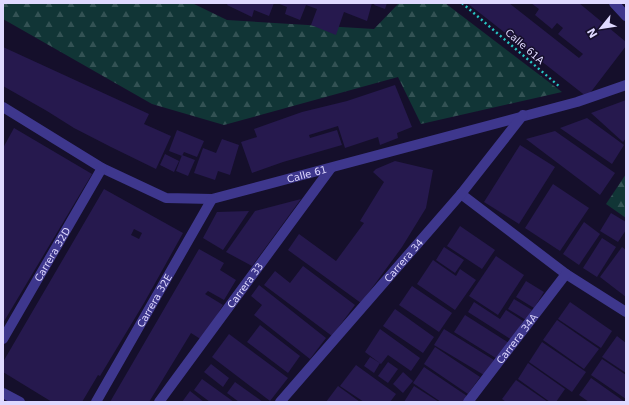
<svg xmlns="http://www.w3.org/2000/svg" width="629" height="405" viewBox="0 0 629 405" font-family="'DejaVu Sans',sans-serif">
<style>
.forest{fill:url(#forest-firs)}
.building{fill:#26194e;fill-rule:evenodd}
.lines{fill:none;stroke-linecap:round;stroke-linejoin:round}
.path{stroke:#27c5c3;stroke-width:2.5;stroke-dasharray:2 3;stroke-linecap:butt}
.minor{stroke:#3e378d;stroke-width:10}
.tertiary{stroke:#3e378d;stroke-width:10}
.labels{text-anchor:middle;stroke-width:3;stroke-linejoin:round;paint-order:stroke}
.street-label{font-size:10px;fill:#dfd9ff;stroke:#150f2b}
</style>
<defs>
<pattern id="forest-firs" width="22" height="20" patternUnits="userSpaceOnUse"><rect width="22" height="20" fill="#113536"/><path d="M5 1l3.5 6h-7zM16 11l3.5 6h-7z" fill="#335254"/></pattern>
</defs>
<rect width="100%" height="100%" fill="#150f2b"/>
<g class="forest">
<path d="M3,3h189l35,17 147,9 25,-26h46l117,89 -141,32 -23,-47 -174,48 -72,-21 -149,-85z"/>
<path d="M626,174v44l-20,-14z"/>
</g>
<g class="building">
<path d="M228,3h46l-5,13 -15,-6 -2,7 -25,-12z"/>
<path d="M277,3h95l-5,18 -23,-9 -8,23 -25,-10 6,-16 -11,-4 -6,15 -15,-6 2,-7z"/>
<path d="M375,3h12l-2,6 -11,-4z"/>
<path d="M467,3h42l70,55 4,-4 -25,-20 5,-6 -6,-5 -5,6 -17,-14 4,-6 -8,-6h48l47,39v4l-39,51z"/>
<path d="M3,47l146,67 -5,10 27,12 -15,33 -45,-22 -37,-19 -27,-17 -44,-25z"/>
<path d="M395,85l17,42 -15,6 1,5 -18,7 -2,-8 -33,11 -7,-22 -29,9 1,3 27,-8 5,15 -59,17 -31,11 -11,-31 16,-5 -3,-8 48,-17 45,-11z"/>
<path d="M626,100v38l-3,4 -32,-29z"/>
<path d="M587,118l37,27 -12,19 -52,-36z"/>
<path d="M14,128l78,46 -89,149v-175z"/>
<path d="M177,130l27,11 -7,16 -13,-5 -2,4 -13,-5z"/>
<path d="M555,131l60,42 -15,22 -74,-56z"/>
<path d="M222,139l17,6 -9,30 -12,-4 -3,9 -21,-7 9,-25 13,5z"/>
<path d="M520,145l35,22 -36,57 -35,-22z"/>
<path d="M165,154l14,7 -5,11 -14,-7z"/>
<path d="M182,155l13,5 -7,16 -12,-5z"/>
<path d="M395,161l38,9 -7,38 -24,39 -41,56 -73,-53 11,-16 37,27 28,-38 -4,-2 24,-39 -11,-10 3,-3z"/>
<path d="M553,184l36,24 -29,43 -35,-23z"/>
<path d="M104,189l79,44 -39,70 -44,73 -2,-1 -16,27h-30l-49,-30v-10zM134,229l8,4 -3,6 -8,-4z"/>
<path d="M301,199l-49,67 -26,-14 29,-41z"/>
<path d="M249,211l-26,39 -20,-12 14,-26z"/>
<path d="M611,213l15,9v8l-8,12 -18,-11z"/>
<path d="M584,222l16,12 -21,31 -16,-11z"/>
<path d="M460,226l35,24 -13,19 -35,-23z"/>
<path d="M602,238l14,9 -19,30 -14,-9z"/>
<path d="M444,247l20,13 -9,13 -19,-13z"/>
<path d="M622,247l4,3v47l-26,-20z"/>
<path d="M199,249l25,14 -4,7 16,10 -12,20 -16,-9 -3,3 18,11 -21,35 -11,-7 -42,69h-39z"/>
<path d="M496,256l28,19 -26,40 -29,-19z"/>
<path d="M433,260l23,16 4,-7 16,11 -21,30 -38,-26z"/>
<path d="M303,266l52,39 -23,31 -68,-51 11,-14 15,12z"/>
<path d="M526,281l18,11 -10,16 -18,-11z"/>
<path d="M259,285l67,53 -16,21 -56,-44 8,-10 -11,-9z"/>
<path d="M412,286l40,27 -13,19 -40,-27z"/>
<path d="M514,299l18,11 -6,10 -18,-11z"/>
<path d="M474,302l26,17 6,-9 17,11 -11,19 -44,-28z"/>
<path d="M570,302l42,29 -11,17 -43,-29z"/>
<path d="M395,309l39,28 -11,16 -40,-27z"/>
<path d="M465,315l44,28 -10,17 -45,-28z"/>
<path d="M557,320l42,29 -15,20 -41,-29z"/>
<path d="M260,325l40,31 -12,17 -41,-31z"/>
<path d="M380,329l40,29 -9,13 -23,-16 -7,9 -16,-12z"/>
<path d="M444,329l50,31 -10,15 -50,-30z"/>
<path d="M229,334l59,44 -18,23 -58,-44z"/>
<path d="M617,336l9,7v30l-24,-16z"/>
<path d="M542,342l44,30 -14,20 -43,-30z"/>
<path d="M435,347l45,30 -12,17 -44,-30z"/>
<path d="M370,357l10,6 -6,10 -10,-7z"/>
<path d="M602,359l24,16v24l-35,-24z"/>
<path d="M388,362l10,7 -10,14 -10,-7z"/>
<path d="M528,363l37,26 -9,13h-6l-32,-23z"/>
<path d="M211,364l18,14 -6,9 -19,-15z"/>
<path d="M356,365l40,29 -6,8h-26l-24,-16z"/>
<path d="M424,367l43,29 -3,6h-23l-28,-19z"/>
<path d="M403,372l10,9 -10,12 -10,-9z"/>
<path d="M591,378l34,24h-36l-10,-7z"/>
<path d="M202,379l32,23h-24l-16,-12z"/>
<path d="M516,380l32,22h-42l-4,-3z"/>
<path d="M235,382l28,20h-24l-12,-9z"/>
<path d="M338,386l22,16h-34z"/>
<path d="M414,386l25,16h-35z"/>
<path d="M190,391l14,11h-22z"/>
</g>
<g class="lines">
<path class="path" d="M462,3l98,84"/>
<g class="minor">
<path id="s1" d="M3,107l99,61 64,30 46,1 365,-97 49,-17"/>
<path d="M461,194l105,80 60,38"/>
<path id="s2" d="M3,339l99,-171"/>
<path d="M3,393l17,9"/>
<path id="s3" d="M96,402l116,-203"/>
<path id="s4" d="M159,402l172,-234"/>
<path id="s5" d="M280,402l181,-208 62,-79"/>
<path id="s6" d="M468,402l98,-128"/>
</g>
<path class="tertiary" d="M614,3l12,13"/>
</g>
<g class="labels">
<g class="street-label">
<text transform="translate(525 46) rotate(41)" y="4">Calle 61A</text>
<text dy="4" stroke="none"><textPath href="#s1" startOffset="331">Calle 61</textPath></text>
<text dy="4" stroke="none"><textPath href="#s2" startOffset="98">Carrera 32D</textPath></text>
<text dy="4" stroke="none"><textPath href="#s5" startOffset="188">Carrera 34</textPath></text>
<text dy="4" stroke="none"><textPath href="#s4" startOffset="145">Carrera 33</textPath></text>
<text dy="4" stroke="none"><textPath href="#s3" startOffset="117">Carrera 32E</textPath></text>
<text dy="4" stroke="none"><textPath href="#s6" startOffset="80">Carrera 34A</textPath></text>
</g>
</g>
<rect width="629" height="405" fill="none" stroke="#dfd9ff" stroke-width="8"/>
<g transform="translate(601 28) rotate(240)" stroke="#150f2b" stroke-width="3" paint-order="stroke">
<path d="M0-3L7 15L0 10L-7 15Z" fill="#dfd9ff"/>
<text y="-6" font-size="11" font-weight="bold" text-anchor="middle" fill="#dfd9ff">N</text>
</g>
</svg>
